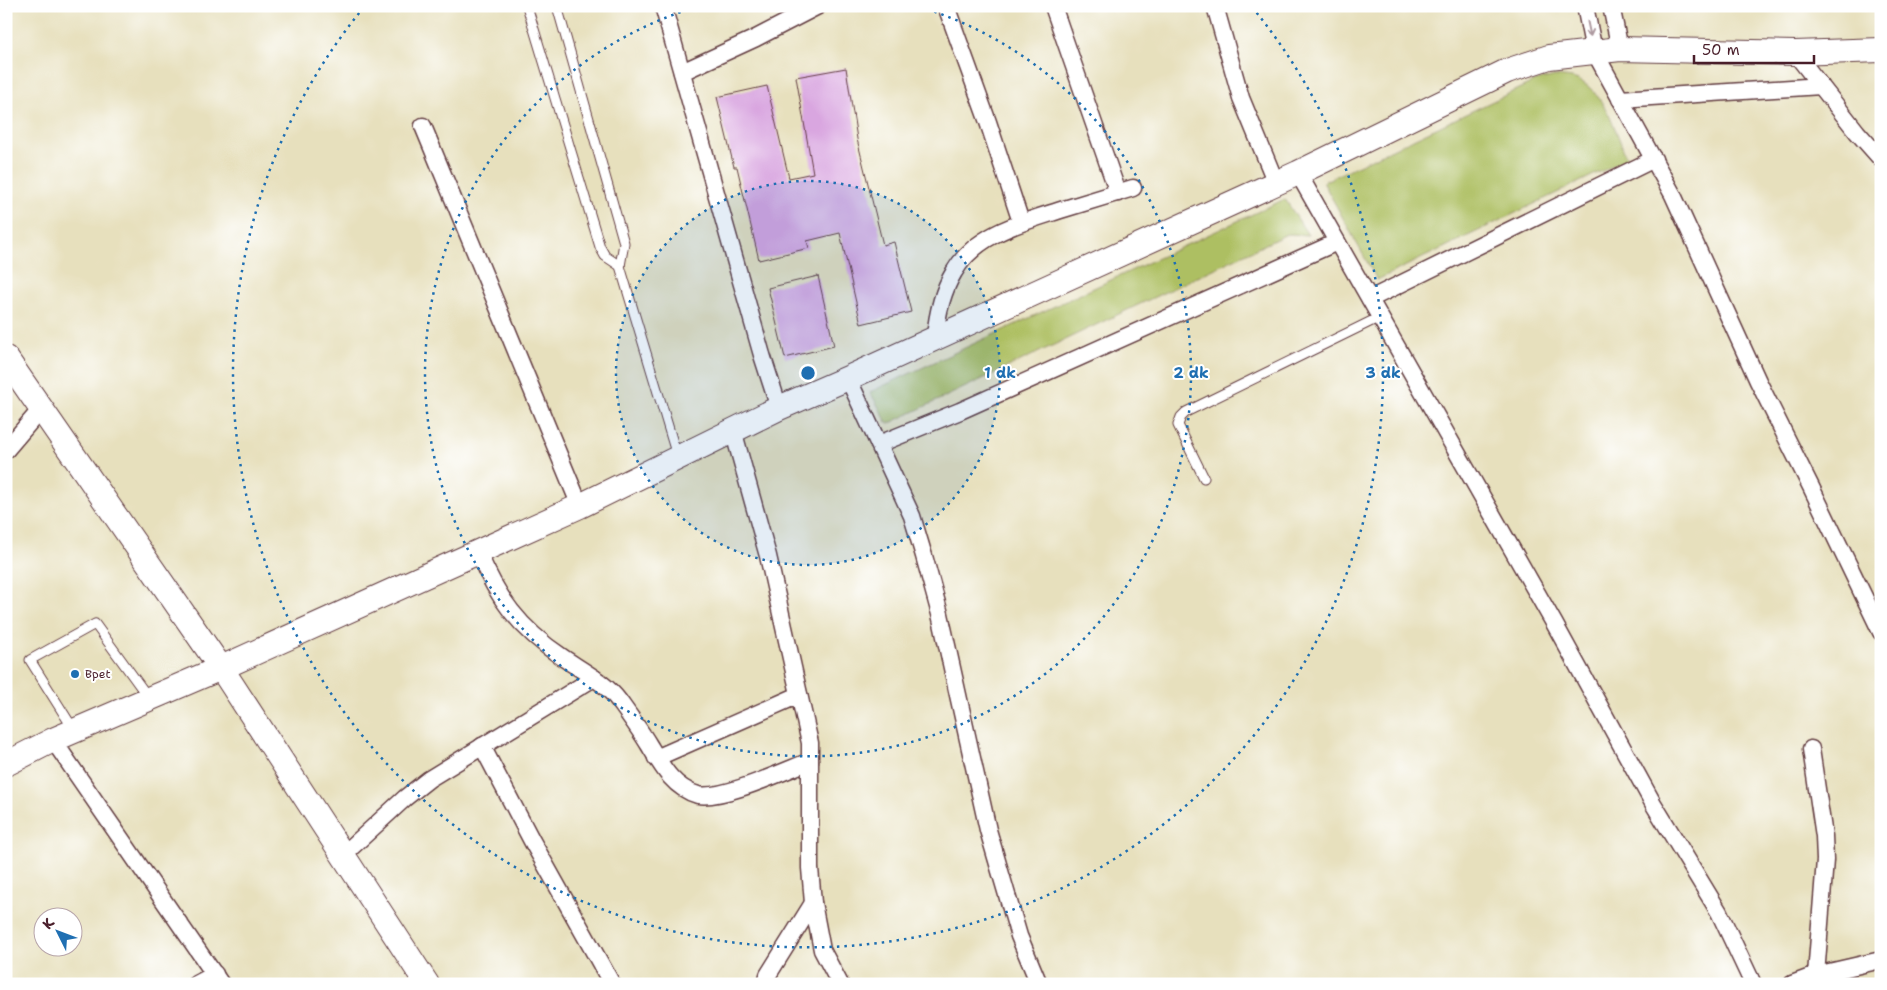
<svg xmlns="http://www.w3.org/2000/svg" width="1887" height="990" viewBox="0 0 1887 990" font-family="'Shantell Sans',sans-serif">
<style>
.green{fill:#adbf62;stroke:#7c6f46}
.building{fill:#d9a6e0}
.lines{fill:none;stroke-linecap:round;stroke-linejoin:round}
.lane-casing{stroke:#623c41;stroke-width:11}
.street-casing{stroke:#623c41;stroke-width:19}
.secondary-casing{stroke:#623c41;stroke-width:26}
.lane{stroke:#fff;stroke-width:9}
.street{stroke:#fff;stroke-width:16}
.secondary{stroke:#fff;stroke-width:24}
.oneway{stroke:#ae9aa0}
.ring{fill:none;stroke:#1f6fb2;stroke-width:2.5;stroke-dasharray:2.5 5}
.poi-dot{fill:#1f6fb2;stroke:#fff;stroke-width:2}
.labels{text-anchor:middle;stroke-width:4;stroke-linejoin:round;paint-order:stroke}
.poi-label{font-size:12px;fill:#4a1f2b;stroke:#fff;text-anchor:start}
.centre{fill:#1f6fb2;stroke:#fff;stroke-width:2.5}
.ring-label{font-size:15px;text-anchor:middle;font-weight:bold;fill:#1f6fb2;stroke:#fff;stroke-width:4;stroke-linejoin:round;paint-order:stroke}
</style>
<rect width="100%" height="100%" fill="#fff"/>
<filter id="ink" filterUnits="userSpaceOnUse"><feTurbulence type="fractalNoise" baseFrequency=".02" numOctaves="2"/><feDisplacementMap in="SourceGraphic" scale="10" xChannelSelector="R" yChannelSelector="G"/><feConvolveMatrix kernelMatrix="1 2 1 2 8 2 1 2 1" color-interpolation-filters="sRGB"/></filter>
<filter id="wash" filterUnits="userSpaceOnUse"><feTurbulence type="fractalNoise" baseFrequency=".0096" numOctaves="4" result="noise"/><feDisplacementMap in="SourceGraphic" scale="20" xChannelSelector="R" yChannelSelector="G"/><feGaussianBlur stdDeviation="1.12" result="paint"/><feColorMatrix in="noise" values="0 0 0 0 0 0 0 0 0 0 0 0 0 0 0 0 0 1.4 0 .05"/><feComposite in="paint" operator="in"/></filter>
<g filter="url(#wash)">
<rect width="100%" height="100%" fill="#e7e0bd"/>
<g class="green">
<path d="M1555,76c7,1 17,1 23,4 27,12 39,55 49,79l-250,121 -54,-98 212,-101z"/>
<path d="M1285,199l23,36 -21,-1 -399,190 -18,-32z"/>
</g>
<g id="blocks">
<g class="building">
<path d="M846,68l11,71 26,106 11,-3 17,70 -50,12 -21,-91 -33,8 2,7 -50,12 -22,-93h-3l-17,-70 50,-11 22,92 24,-5 -17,-96z"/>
<path d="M818,276l16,70 -49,12 -17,-70z"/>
</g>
</g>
</g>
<g filter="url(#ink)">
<use href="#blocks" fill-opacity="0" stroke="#623c41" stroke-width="1"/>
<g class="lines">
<defs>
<g id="lane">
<path d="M527,6l73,241 5,9 15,10"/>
<path d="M557,6l67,237 -4,23 57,190"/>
<path d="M1204,478l-26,-53 3,-8 5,-5 194,-95"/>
<path d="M74,730l-44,-70 65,-36 53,73"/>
</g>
<g id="street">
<path d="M663,6l99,349 17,53"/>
<path d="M946,6l42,116 33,100"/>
<path d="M1053,6l65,187"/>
<path d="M1215,6l26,92 35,85"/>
<path d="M1585,6l9,45 79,144 85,186 53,106 70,145"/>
<path d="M1611,6l9,43"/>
<path d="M1795,53l62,79 24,27"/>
<path d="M682,72l74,-34 62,-32"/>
<path d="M1620,99l201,-13"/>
<path d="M423,126l157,380"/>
<path d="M1298,173l256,450 100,182 65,107 34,72"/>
<path d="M1370,299l284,-140"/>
<path d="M935,338c2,-23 7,-46 19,-66 22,-39 70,-50 110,-63 23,-7 46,-14 69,-21"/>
<path d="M848,378l64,138 12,40 16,58 48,216 31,106 20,48"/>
<path d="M733,430l35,126 42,187v125l3,35 9,47 18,34"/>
<path d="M879,444l81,-33 377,-169"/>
<path d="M6,450l35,-41"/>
<path d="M478,552c20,47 41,76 84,105 19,13 43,25 57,44 10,14 21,29 30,44 12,20 24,43 49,50 24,5 86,-24 112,-34"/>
<path d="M53,740l168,244"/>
<path d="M482,746l50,95 80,143"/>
<path d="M1811,749l13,87 1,24 -9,115"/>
<path d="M656,758l143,-63"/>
<path d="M343,855l62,-57 24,-19 165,-101"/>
<path d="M196,984l19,-10"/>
<path d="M766,984l2,-9 45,-72"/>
<path d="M1792,984l24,-9 65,-15"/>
</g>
<g id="secondary">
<path d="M6,358l215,310 206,316"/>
<path d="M6,764l47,-24 168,-72 359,-162 199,-98 69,-30 450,-205 209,-102 42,-14 71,-8 175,4 86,-3"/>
</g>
</defs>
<use href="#lane" class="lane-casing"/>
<use href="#street" class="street-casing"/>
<use href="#secondary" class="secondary-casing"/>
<use href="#lane" class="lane"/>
<use href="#street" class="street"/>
<use href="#secondary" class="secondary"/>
</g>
<defs><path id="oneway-shaft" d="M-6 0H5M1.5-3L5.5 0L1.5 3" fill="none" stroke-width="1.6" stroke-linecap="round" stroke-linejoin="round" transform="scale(1.25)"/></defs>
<use class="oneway" href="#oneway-shaft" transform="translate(1589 29) rotate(78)"/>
</g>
<circle cx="808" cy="373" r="192" fill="#1f6fb2" fill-opacity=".12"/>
<g class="ring">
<circle cx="808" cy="373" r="192"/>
<path d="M920 7A383 383 0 1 1 696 7"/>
<path d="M1252 7A575 575 0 1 1 364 7"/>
</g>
<circle class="poi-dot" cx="75" cy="674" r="5"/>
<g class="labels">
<g class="poi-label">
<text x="85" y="678">Bpet</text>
</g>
</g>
<circle cx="808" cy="373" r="8" class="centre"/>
<g class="ring-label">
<text x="1000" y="378">1 dk</text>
<text x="1191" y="378">2 dk</text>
<text x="1383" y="378">3 dk</text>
</g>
<rect width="1887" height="990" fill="none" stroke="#fff" stroke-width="25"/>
<g transform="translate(58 932) rotate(312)"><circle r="24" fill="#ffffff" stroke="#b7a5aa"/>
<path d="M0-4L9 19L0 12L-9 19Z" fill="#1f6fb2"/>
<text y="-8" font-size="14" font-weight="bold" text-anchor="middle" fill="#4a1f2b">K</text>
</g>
<path d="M1694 55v8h120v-8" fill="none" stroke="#4a1f2b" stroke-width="2.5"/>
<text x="1702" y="55" font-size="15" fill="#4a1f2b" stroke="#ffffff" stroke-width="4" paint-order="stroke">50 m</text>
</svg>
